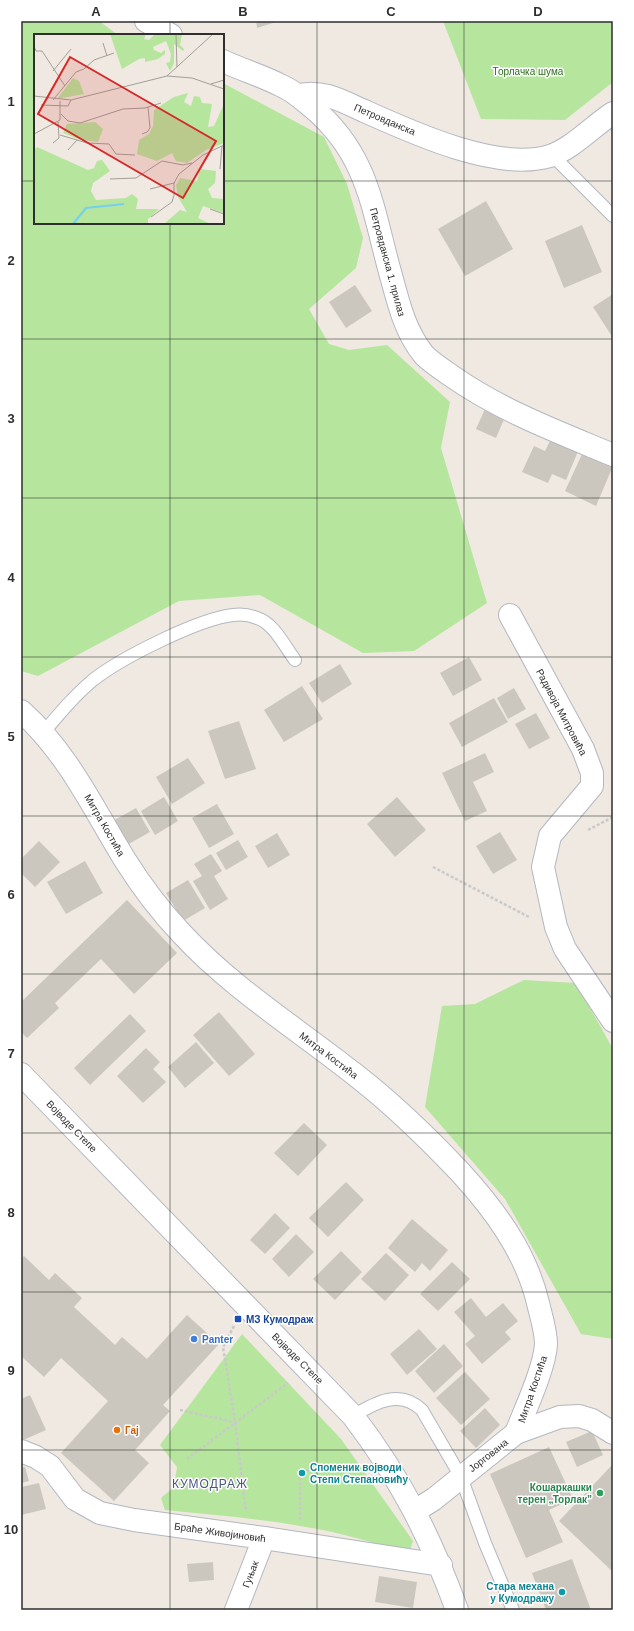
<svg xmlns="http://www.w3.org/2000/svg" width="634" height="1631" viewBox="0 0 634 1631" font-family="Arial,sans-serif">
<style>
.green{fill:#b6e59e}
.building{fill:#cbc7bf}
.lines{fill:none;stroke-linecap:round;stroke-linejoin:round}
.lane-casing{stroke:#b4b7c1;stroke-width:14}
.street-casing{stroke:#b4b7c1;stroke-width:24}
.secondary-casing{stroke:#b4b7c1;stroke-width:24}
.path{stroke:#c9c9c9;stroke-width:2.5;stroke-dasharray:3 2;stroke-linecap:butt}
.lane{stroke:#fff;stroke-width:12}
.street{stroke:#fff;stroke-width:22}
.secondary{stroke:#fff;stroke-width:22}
.grid{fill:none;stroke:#2e2e2e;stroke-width:1;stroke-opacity:0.55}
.transit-dot{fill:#1a4fb4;stroke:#fff;stroke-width:1.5}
.shop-dot{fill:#3f7fe0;stroke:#fff;stroke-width:1.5}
.food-dot{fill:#e8710a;stroke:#fff;stroke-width:1.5}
.culture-dot{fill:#0f9aa8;stroke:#fff;stroke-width:1.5}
.leisure-dot{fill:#2e9e5b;stroke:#fff;stroke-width:1.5}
.labels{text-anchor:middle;stroke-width:3;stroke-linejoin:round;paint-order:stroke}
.park-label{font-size:10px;fill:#2c6e1b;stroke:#fff}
.street-label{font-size:10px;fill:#2e2e2e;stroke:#fff}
.transit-label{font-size:10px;font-weight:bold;fill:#164399;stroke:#fff;text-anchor:start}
.shop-label{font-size:10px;font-weight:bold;fill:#366cbe;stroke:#fff;text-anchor:start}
.food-label{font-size:10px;font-weight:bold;fill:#c56008;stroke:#fff;text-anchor:start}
.culture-label{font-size:10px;font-weight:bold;fill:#0d838f;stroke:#fff;text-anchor:start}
.leisure-label{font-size:10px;font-weight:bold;fill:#27864d;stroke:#fff;text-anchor:end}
.quarter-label{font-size:12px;letter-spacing:1px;fill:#4d5680;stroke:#fff}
.inset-river{fill:none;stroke:#75cff0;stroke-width:2}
.inset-road{fill:none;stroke:#a29e99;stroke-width:1}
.view{fill:#d62828;fill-opacity:0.15;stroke:#d62828;stroke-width:2}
.inset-edge{fill:none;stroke:#2e2e2e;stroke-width:2}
.neatline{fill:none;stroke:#2e2e2e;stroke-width:1.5}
.grid-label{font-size:13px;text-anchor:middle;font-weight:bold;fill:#2e2e2e}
</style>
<rect width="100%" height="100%" fill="#efe9e1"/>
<g class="green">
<path d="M21,21h78l19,14h-83v188h188v-140l101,54 23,47 16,54 -7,30 -47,41 20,35 20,6 38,-5 63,57 -9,46 46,155 -73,48 -51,2 -103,-58 -81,6 -141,75 -17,-5z"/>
<path d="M443,21h170v61l-48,38 -84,-1z"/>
<path d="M524,980l52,3 37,66v290l-32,-5 -76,-135 -80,-92 17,-101 33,-2z"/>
<path d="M242,1334l99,105 72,102 -3,9 -7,3c-75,-29 -158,-35 -238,-43l-4,-12 13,-11 3,-20 -17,-22z"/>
</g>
<g class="building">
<path d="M256,21h23l-22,7z"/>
<path d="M486,201l27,48 -48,27 -27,-47z"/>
<path d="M582,225l20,47 -38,16 -19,-47z"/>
<path d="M355,285l17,26 -26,17 -17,-26z"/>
<path d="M613,294v44l-20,-31z"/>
<path d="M485,409l20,8 -9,21 -20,-9z"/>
<path d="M552,437l27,12 -13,31 -14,-6 -4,9 -26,-11 12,-26 11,5z"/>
<path d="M583,452l30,14 -17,40 -31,-15z"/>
<path d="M469,657l13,23 -29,16 -13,-23z"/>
<path d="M340,664l12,20 -30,19 -13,-20z"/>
<path d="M302,686l21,33 -39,23 -20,-32z"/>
<path d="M514,688l12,21 -18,10 -11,-21z"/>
<path d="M494,698l14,24 -46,25 -13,-24z"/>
<path d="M536,713l14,25 -21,11 -14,-25z"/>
<path d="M239,721l17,48 -31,10 -17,-48z"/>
<path d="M485,753l9,19 -21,10 14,29 -22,10 -23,-48z"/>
<path d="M188,758l17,25 -33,21 -16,-27z"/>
<path d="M164,797l14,24 -23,14 -14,-24z"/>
<path d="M397,797l29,33 -31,27 -28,-33z"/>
<path d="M217,804l17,30 -25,14 -17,-30z"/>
<path d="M136,808l14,24 -25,14 -14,-24z"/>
<path d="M500,832l17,28 -24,14 -17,-28z"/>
<path d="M277,833l13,22 -22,13 -13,-22z"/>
<path d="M238,840l10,17 -22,13 -10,-17z"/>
<path d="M39,841l21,21 -25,25 -14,-14v-14z"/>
<path d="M211,854l11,17 -8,5 14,23 -18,11 -17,-29 9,-5 -8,-12z"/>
<path d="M85,861l18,32 -37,21 -19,-32z"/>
<path d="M188,880l17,28 -22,13 -17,-28z"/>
<path d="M127,900l50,53 -43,41 -33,-35 -46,44 4,5 -32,30 -6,-6v-30z"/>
<path d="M219,1012l36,42 -26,22 -36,-41z"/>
<path d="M130,1014l16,17 -56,54 -16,-17z"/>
<path d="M196,1042l18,21 -29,25 -17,-21z"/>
<path d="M146,1048l14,14 -7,7 13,13 -23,21 -26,-27z"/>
<path d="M304,1123l23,22 -29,31 -24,-23z"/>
<path d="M346,1182l18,18 -36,37 -19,-19z"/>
<path d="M275,1213l15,15 -25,26 -15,-14z"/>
<path d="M412,1219l36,31 -18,21 -8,-8 -7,9 -27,-24z"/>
<path d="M296,1234l18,18 -25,25 -17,-18z"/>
<path d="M341,1251l21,21 -27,28 -22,-21z"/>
<path d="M386,1253l23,22 -24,26 -24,-22z"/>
<path d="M24,1256l25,24 6,-7 27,25 -8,9 41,38 7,-8 25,22 40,-44 32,29 -56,61 7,6 -35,39 14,13 -35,38 -53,-48 47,-52 -47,-43 -17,19 -23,-21v-97z"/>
<path d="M452,1262l18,17 -32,32 -18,-17z"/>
<path d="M471,1298l15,19 17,-14 15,18 -13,11 6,7 -29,25 -17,-20 10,-8 -21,-24z"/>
<path d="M419,1329l18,20 -30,26 -17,-21z"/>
<path d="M444,1344l19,22 -29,27 -19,-22z"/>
<path d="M465,1372l25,27 -29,26 -25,-27z"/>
<path d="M30,1395l16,35 -25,11v-42z"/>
<path d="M485,1408l15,17 -24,23 -16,-17z"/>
<path d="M592,1431l11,24 -26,12 -11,-25z"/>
<path d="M549,1447l24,52 -24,11 14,32 -37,16 -36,-84z"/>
<path d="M613,1464v108l-54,-51z"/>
<path d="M25,1467l4,14 -8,2v-15z"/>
<path d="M39,1483l7,26 -25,6v-28z"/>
<path d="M572,1559l19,51h-45l-14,-37z"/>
<path d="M213,1562l1,18 -25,2 -2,-18z"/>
<path d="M379,1576l38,6 -4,26 -38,-6z"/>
</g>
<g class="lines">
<defs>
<g id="lane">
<path d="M552,155l61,61"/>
<path d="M43,733c16,-19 31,-37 50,-53 28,-22 105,-61 140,-65 8,-1 17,0 24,3 17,5 28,29 38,42"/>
<path d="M353,1416c23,-14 47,-27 69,-6l39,67 24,66 28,67"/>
</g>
<g id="street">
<path d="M146,21l25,14"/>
<path d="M223,61c19,9 40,15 59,25 12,5 21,14 31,22 55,47 59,99 77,164 8,29 14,58 34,83 8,8 19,15 29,22 49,34 105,55 160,78"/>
<path d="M299,95c24,-5 41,5 63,15 49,22 135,62 188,46 22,-7 44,-31 63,-43"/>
<path d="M510,615l73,134 9,24v13l-42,50 -7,31 13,60 9,22 48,72"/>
<path d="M21,711c47,42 72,97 104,149 17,27 36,52 57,74 50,54 114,94 171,139 39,30 73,63 107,99 34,37 66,80 78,131 3,13 8,28 8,41 -1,23 -21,66 -30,89"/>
<path d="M21,1451l15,6 14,9 25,33 25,14 34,7 130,18 177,27"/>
<path d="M415,1511l19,-12 82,-66 44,-16 19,-1 13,4 21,13"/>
<path d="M236,1610l28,-72"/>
</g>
<path id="secondary" d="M21,1074l332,342c48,63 77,120 104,194"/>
</defs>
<use href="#lane" class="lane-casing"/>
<use href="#street" class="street-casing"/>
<use href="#secondary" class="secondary-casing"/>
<g class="path">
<path d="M588,830l25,-13"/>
<path d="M433,867l96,50"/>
<path d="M234,1326l-11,21 12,75 11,90"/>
<path d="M180,1410l54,12"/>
<path d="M187,1459l101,-76"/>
<path d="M300,1520v-49l60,-3"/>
</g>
<use href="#lane" class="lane"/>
<use href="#street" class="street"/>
<use href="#secondary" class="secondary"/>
</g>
<path class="grid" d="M170,21v14M317,21v1589M464,21v1589M21,181h14M223,181h390M170,223v1387M21,339h592M21,498h592M21,657h592M21,816h592M21,974h592M21,1133h592M21,1292h592M21,1450h592"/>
<rect class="transit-dot" x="234" y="1315" width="8" height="8" rx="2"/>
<circle class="shop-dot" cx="194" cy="1339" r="4"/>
<circle class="food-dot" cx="117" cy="1430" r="4"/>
<g class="culture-dot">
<circle cx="302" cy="1473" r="4"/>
<circle cx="562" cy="1592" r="4"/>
</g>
<circle class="leisure-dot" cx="600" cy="1493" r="4"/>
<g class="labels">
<g class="park-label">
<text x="528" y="75">Торлачка шума</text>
</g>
<g class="street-label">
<text transform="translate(385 119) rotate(23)" y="4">Петровданска</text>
<text transform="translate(388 262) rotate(75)" y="4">Петровданска 1. прилаз</text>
<text transform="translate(562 712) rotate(62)" y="4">Радивоја Митровића</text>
<text transform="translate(105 825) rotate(60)" y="4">Митра Костића</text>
<text transform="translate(329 1055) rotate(37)" y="4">Митра Костића</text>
<text transform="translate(72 1126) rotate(46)" y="4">Војводе Степе</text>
<text transform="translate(298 1358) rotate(45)" y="4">Војводе Степе</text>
<text transform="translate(532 1389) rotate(-71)" y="4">Митра Костића</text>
<text transform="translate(488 1455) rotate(-38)" y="4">Јоргована</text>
<text transform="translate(220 1532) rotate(8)" y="4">Браће Живојиновић</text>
<text transform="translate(250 1574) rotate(-69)" y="4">Гуњак</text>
</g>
<g class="transit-label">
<text x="246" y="1323">МЗ Кумодраж</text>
</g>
<g class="shop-label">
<text x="202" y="1343">Panter</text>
</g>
<g class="food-label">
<text x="125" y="1434">Гај</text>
</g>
<g class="culture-label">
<text x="310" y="1471">Споменик војводи<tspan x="310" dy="12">Степи Степановићу</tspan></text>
<text x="554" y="1590" text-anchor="end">Стара механа<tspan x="554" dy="12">у Кумодражу</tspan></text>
</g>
<g class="leisure-label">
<text x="592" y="1491">Кошаркашки<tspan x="592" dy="12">терен „Торлак”</tspan></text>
</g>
<g class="quarter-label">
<text x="210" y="1488">КУМОДРАЖ</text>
</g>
</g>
<g transform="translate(34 34)">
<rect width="190" height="190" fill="#efe9e1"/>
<path d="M76,0h36l-2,5 5,1 6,-6h27l-2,11 4,4 -1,2 -9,-7v19l-4,8 -4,-8 4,-1 1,-8 -5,-13 -13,6 1,3 7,3 4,-3v4l-7,5 -13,3v-4l-6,1 -17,10zM39,44l6,3 5,13 -27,5zM154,59l-4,9 7,4 3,-10 6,1 2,6 10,1 -4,23 6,-1 10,-22v39l-18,7 -19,13 -11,-2 -4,-8 -15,8 -20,-7 2,-14 10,-6 4,-8 1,-16 20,-13zM61,88l8,7 -5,13 -20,-3 -15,-6 4,-9zM3,113l51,23 6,-2 3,-7 5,-1 8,11 -17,12 -2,8 5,9 30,-2 6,-4 6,5 -2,10h23l-11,10v5h-114v-74zM166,135l16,2 -1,12 -7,6 4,9 12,1v14l-21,-7 -5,12 13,6h-47l16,-14 7,2 -9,-15 -2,-12 4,-7 17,3z" fill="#b6e59e"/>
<path class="inset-river" d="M39,190l13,-16 38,-4"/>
<path class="inset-road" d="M142,0l1,33M69,9l4,13M0,12l2,5h6l23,35M19,37l18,-22M133,42l25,2 32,11M177,50l13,-4M0,62l37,4 96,-24 46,-42M19,66l23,-28 8,-3 10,-9 20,-7M7,71l27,1 3,-6M27,80l7,7 12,2 43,-14 22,-1 16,-5M0,100l26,-14v-19M108,100l5,-2 3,-4 -2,-21M26,101l27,8 22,1 7,10 19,1M19,109l6,-5 -1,-16M34,116l9,-10M186,135l2,-23M76,145l26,-1 26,-17 21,4 9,-2M116,155l24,-6M176,175l14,5M117,183l21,-15 2,-7v-12l5,-9 24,-19 21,-10"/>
<path class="view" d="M36,23l146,84 -33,57 -145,-84z"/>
<rect width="190" height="190" class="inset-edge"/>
</g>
<rect width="634" height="1631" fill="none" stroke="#ffffff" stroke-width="44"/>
<rect x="22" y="22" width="590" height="1587" class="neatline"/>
<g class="grid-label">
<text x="96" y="16">A</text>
<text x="243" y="16">B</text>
<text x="391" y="16">C</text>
<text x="538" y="16">D</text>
<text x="11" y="106">1</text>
<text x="11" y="265">2</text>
<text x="11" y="423">3</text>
<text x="11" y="582">4</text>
<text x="11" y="741">5</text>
<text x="11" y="899">6</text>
<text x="11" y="1058">7</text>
<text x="11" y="1217">8</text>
<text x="11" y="1375">9</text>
<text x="11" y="1534">10</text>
</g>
</svg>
